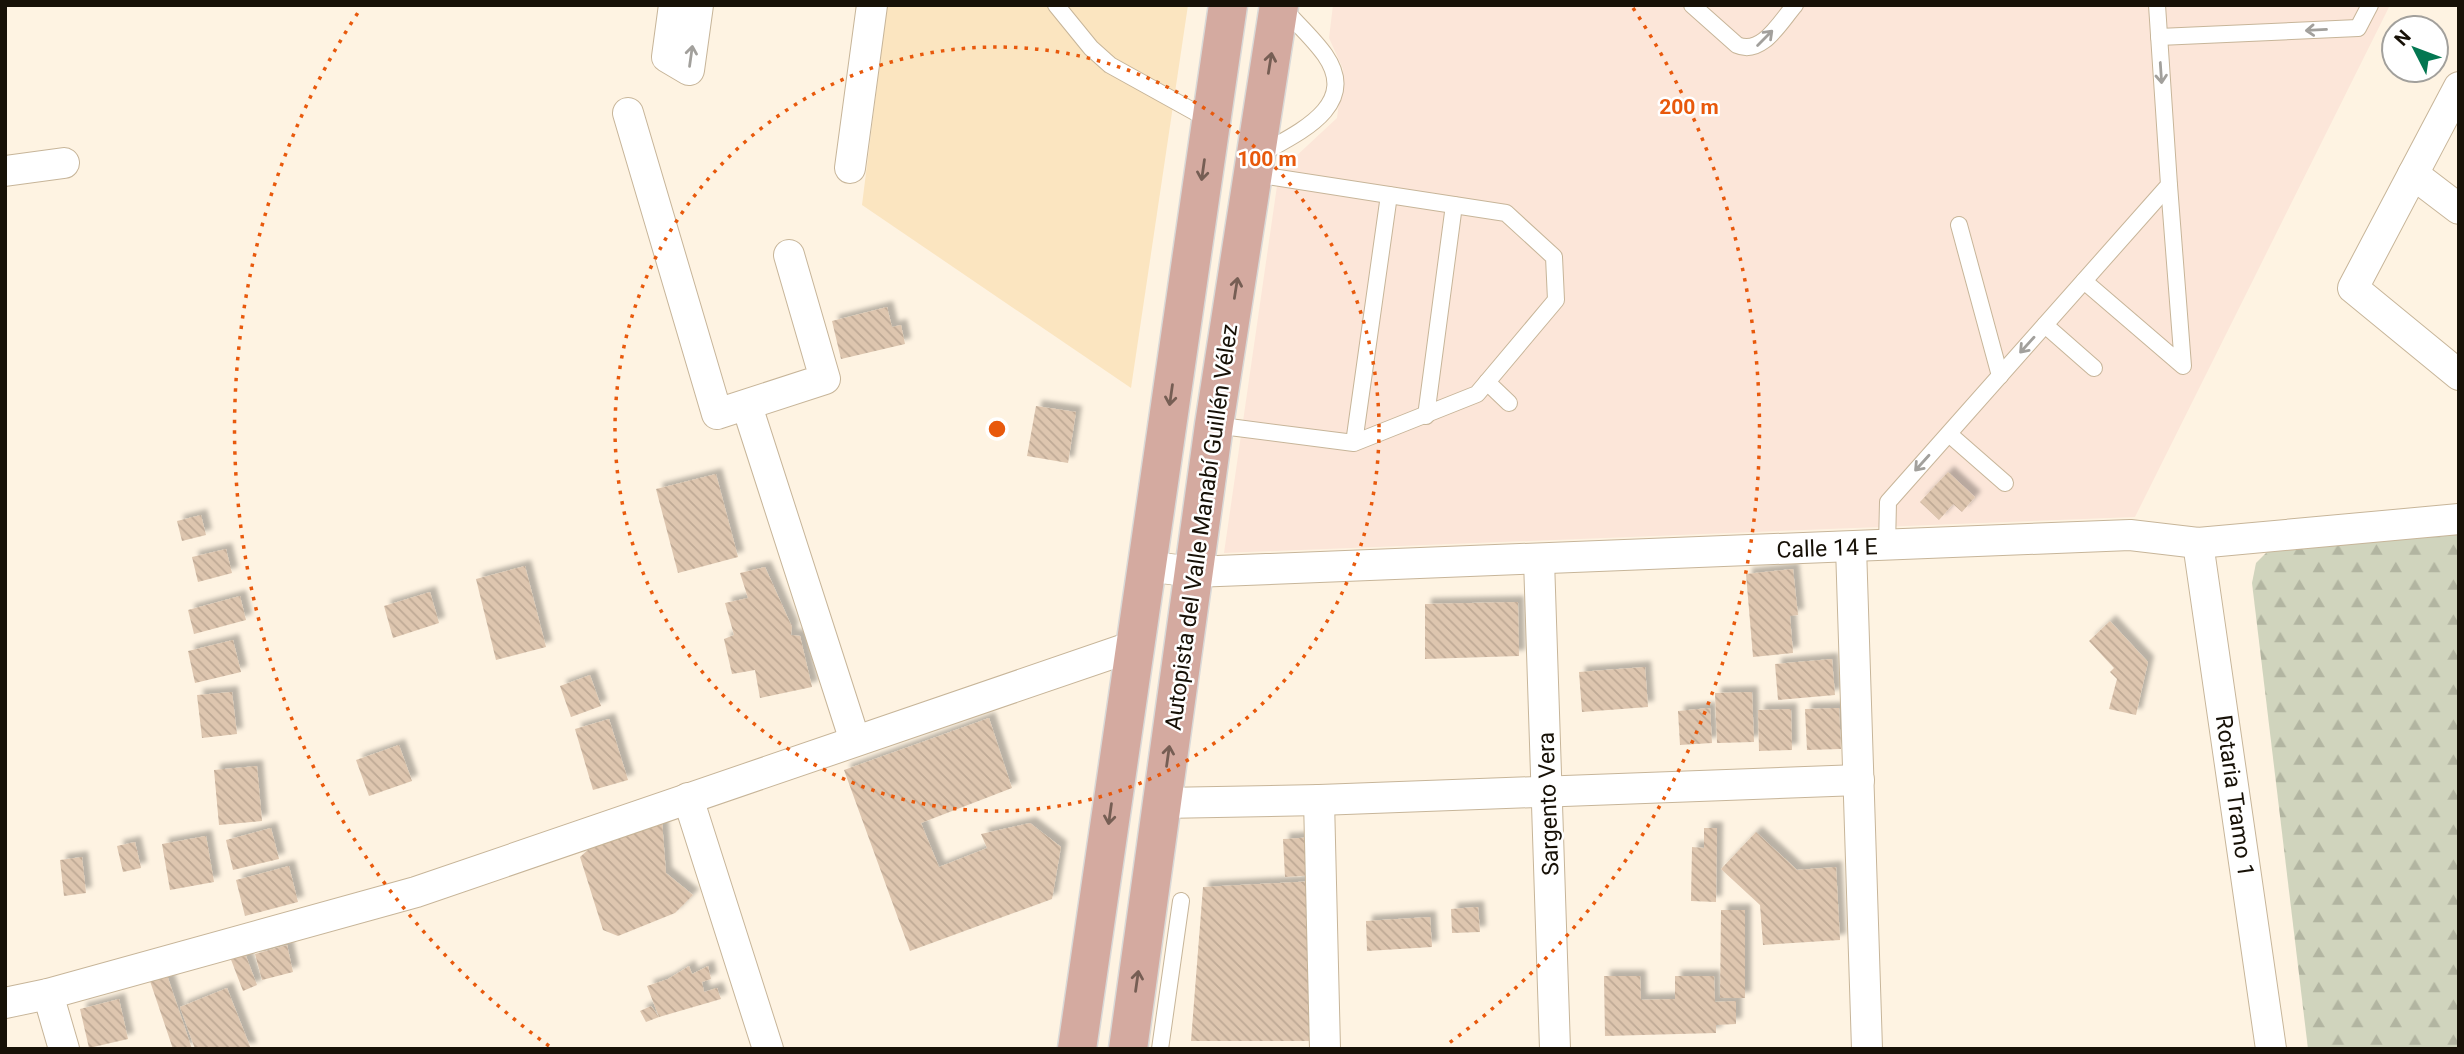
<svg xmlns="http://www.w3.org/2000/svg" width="2464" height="1054" viewBox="0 0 2464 1054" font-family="Roboto,sans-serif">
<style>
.built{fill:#fbe5c0}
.medical{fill:#fce6d9}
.forest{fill:url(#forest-firs)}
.building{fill:url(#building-back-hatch);filter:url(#shadow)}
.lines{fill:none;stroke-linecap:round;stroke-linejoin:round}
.lane-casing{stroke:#c7b599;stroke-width:18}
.street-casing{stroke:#c7b599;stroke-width:32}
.primary-casing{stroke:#dad9d7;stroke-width:41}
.lane{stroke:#fff;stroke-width:16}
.street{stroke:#fff;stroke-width:30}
.primary{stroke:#d4aaa0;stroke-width:38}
.oneway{stroke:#a2a09c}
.oneway2{stroke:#765e54}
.ring{fill:none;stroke:#e8590c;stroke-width:3.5;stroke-dasharray:3.5 7}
.labels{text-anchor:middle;stroke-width:5;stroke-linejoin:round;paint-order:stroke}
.street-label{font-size:23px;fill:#171107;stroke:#fff}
.centre{fill:#e8590c;stroke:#fff;stroke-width:3.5}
.ring-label{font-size:21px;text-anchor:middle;font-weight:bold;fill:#e8590c;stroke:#fff;stroke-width:5;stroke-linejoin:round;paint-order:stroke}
</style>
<defs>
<pattern id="forest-firs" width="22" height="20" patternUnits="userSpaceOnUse" patternTransform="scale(1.75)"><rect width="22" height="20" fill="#d0d4bd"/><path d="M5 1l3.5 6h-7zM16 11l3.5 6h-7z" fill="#b2b5a1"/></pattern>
<pattern id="building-back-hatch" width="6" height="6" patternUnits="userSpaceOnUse" patternTransform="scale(1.75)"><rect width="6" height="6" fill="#dec6af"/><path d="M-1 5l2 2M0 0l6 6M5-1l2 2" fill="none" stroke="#bea995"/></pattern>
<filter id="shadow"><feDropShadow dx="6" dy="-6" stdDeviation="2" flood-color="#0004"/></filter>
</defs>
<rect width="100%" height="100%" fill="#fef3e2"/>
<path class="built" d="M887,5h301l-57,383 -269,-183z"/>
<path class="medical" d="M1333,5h1057l-255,512 -911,36 55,-381 58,-54 6,-49 -14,-31z"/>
<path class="forest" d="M2459,525v524h-151l-56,-466 4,-20 12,-12z"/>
<g class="building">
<path d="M887,307l5,20 9,-2 4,19 -64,15 -9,-38z"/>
<path d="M1036,406l40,6 -8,51 -41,-7z"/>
<path d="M1948,472l27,25 -13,15 -9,-8 -14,16 -19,-18z"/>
<path d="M716,474l22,83 -60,16 -22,-84z"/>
<path d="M201,515l5,20 -24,6 -5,-20z"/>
<path d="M226,549l6,24 -34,9 -6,-25z"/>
<path d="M525,566l21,81 -50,13 -20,-81z"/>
<path d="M765,567l27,60 -1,8 9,1 12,51 -52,11 -5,-28 -23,4 -8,-35 10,-4 -9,-32 23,-5 -8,-25z"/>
<path d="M1793,569l5,46 -8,1 3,37 -40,4 -7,-83z"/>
<path d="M430,592l9,31 -46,15 -9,-32z"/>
<path d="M240,596l6,24 -52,14 -6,-24z"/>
<path d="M1518,602l1,54 -94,3v-55z"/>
<path d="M2110,621l38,41 -12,53 -27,-6 8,-30 -7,-7 4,-4 -25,-27z"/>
<path d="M233,640l8,32 -46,11 -7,-32z"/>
<path d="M1832,659l3,36 -57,5 -3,-36z"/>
<path d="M1645,667l3,40 -66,5 -3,-40z"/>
<path d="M590,675l11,31 -30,11 -11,-31z"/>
<path d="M232,692l5,42 -35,4 -5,-43z"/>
<path d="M1752,692l2,50 -37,1 -2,-50z"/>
<path d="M1710,708l2,35 -32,2 -2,-34z"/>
<path d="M1839,708l2,41 -34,1 -2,-41z"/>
<path d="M1791,709l1,41 -33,1 -1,-41z"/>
<path d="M989,718l23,70 -91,35 18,44 48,-19 -6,-14 49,-11 31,24 -9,52 -142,52 -66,-181z"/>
<path d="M609,719l19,61 -35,10 -18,-61z"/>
<path d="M399,745l13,36 -43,15 -13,-36z"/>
<path d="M257,766l5,55 -43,4 -5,-55z"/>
<path d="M662,821l4,52 27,22 -18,18 -57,23 -15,-6 -23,-73 18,-16z"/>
<path d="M271,828l8,31 -46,11 -7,-30z"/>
<path d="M1704,828h13l-1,74 -25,-1 1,-54 12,1z"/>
<path d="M1756,832l41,38 39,-3 4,73 -77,5 -3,-40 -39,-36z"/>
<path d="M206,836l8,46 -44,8 -8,-46z"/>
<path d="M1318,837v38l-33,2 -2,-38z"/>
<path d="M135,842l6,26 -18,4 -6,-26z"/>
<path d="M82,857l4,36 -22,3 -4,-36z"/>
<path d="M289,866l9,36 -53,14 -9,-36z"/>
<path d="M1316,881l-4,160h-121l12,-154z"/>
<path d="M1478,907l2,25 -28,1 -1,-24z"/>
<path d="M1721,910h24v88h-25z"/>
<path d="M1430,917l2,30 -65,4 -1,-30z"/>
<path d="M287,945l6,27 -31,8 -7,-26z"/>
<path d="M244,951l13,34 -14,6 -13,-34z"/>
<path d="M689,966l3,8 16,-8 3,13 -9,3 2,10 13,-4 4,11 -62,18 -12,-31 21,-7z"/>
<path d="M167,975l25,74h-19l-23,-68z"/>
<path d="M1604,976h36l1,24 34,-1v-23h39l1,26 21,-1v23l-20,1v8l-111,3z"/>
<path d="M227,988l24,61h-56l-15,-42z"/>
<path d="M119,999l9,40 -39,9 -9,-39z"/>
<path d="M651,1006l8,11 -13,5 -6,-11z"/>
</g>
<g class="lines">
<defs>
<g id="lane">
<path d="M1056,5l35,43 19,17 101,56"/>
<path d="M1692,5l45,40c25,11 43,-23 58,-40"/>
<path d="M2159,37l199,-9 12,-23"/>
<path d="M1259,155c36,-21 102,-48 66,-100 -12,-17 -29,-32 -43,-48"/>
<path d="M1254,174l135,21"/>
<path d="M1959,225l41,151"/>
<path d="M2084,281l99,85 -14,-181"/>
<path d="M2045,325l49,43"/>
<path d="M1487,382l22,21"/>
<path d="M1426,416l28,-211"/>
<path d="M1214,425l140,18 123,-49 79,-94 -2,-43 -48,-44 -117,-18 -35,248"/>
<path d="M1949,434l56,49"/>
<path d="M1887,546l1,-44 281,-317 -12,-180"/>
<path d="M1160,1049l21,-148"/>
</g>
<g id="street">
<path d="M674,5l-7,52 22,13 9,-65"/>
<path d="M2459,87l-106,201 106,87"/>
<path d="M628,113l89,301 108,-35 -36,-124"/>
<path d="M850,168l22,-163"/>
<path d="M5,171l59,-8"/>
<path d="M2413,174l46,35"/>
<path d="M747,406l108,335"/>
<path d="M2198,543l73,506"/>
<path d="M1851,547l16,502"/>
<path d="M1539,560l16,489"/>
<path d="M1146,566l47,6 937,-37 68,8 261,-24"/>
<path d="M688,798l80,251"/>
<path d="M1319,800l6,249"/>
<path d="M1162,803l157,-3 540,-20"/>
<path d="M48,994l16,55"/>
<path d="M5,1003l43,-9 368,-102 718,-246"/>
</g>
<g id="primary">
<path d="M1077,1049l151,-1044"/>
<path d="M1128,1049l86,-624 65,-420"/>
</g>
</defs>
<use href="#lane" class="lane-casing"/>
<use href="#street" class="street-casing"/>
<use href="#primary" class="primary-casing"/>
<use href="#lane" class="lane"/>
<use href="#street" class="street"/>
<use href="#primary" class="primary"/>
</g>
<defs><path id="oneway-shaft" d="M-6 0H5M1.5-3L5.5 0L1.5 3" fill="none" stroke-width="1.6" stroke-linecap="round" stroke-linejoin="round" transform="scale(1.75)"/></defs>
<g class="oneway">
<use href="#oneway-shaft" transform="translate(2316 30) rotate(177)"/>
<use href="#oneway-shaft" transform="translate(1765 38) rotate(-45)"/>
<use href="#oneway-shaft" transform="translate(691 56) rotate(-82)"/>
<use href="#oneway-shaft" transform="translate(2161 73) rotate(86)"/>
<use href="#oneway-shaft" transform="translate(2027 345) rotate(132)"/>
<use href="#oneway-shaft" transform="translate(1922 463) rotate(132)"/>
</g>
<g class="oneway2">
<use href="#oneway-shaft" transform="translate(1270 63) rotate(-81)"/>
<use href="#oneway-shaft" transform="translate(1203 170) rotate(98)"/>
<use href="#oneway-shaft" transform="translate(1236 288) rotate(-81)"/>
<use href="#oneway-shaft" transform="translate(1171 395) rotate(98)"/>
<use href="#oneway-shaft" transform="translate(1168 756) rotate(-82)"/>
<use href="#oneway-shaft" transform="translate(1110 814) rotate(98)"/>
<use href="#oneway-shaft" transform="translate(1137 981) rotate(-82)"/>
</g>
<g class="ring">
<circle cx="997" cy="429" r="382"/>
<path d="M549 1046A763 763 0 0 1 361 8M1633 8A763 763 0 0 1 1445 1046"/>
</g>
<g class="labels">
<g class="street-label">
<text transform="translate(1201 527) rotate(-82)" y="8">Autopista del Valle Manabí Guillén Vélez</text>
<text transform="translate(1827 548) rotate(-2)" y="8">Calle 14 E</text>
<text transform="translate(2235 796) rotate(82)" y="8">Rotaria Tramo 1</text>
<text transform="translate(1548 804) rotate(-92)" y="8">Sargento Vera</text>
</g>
</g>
<circle cx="997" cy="429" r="10" class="centre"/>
<g class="ring-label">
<text x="1689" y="114">200 m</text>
<text x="1267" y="166">100 m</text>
</g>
<rect width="2464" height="1054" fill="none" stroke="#171107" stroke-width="14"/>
<g transform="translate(2415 49) rotate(312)"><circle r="33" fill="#ffffff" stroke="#a2a09c" stroke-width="2"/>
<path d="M0-5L12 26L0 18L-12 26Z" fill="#037751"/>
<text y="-10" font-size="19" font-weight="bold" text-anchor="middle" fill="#171107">N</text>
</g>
</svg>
